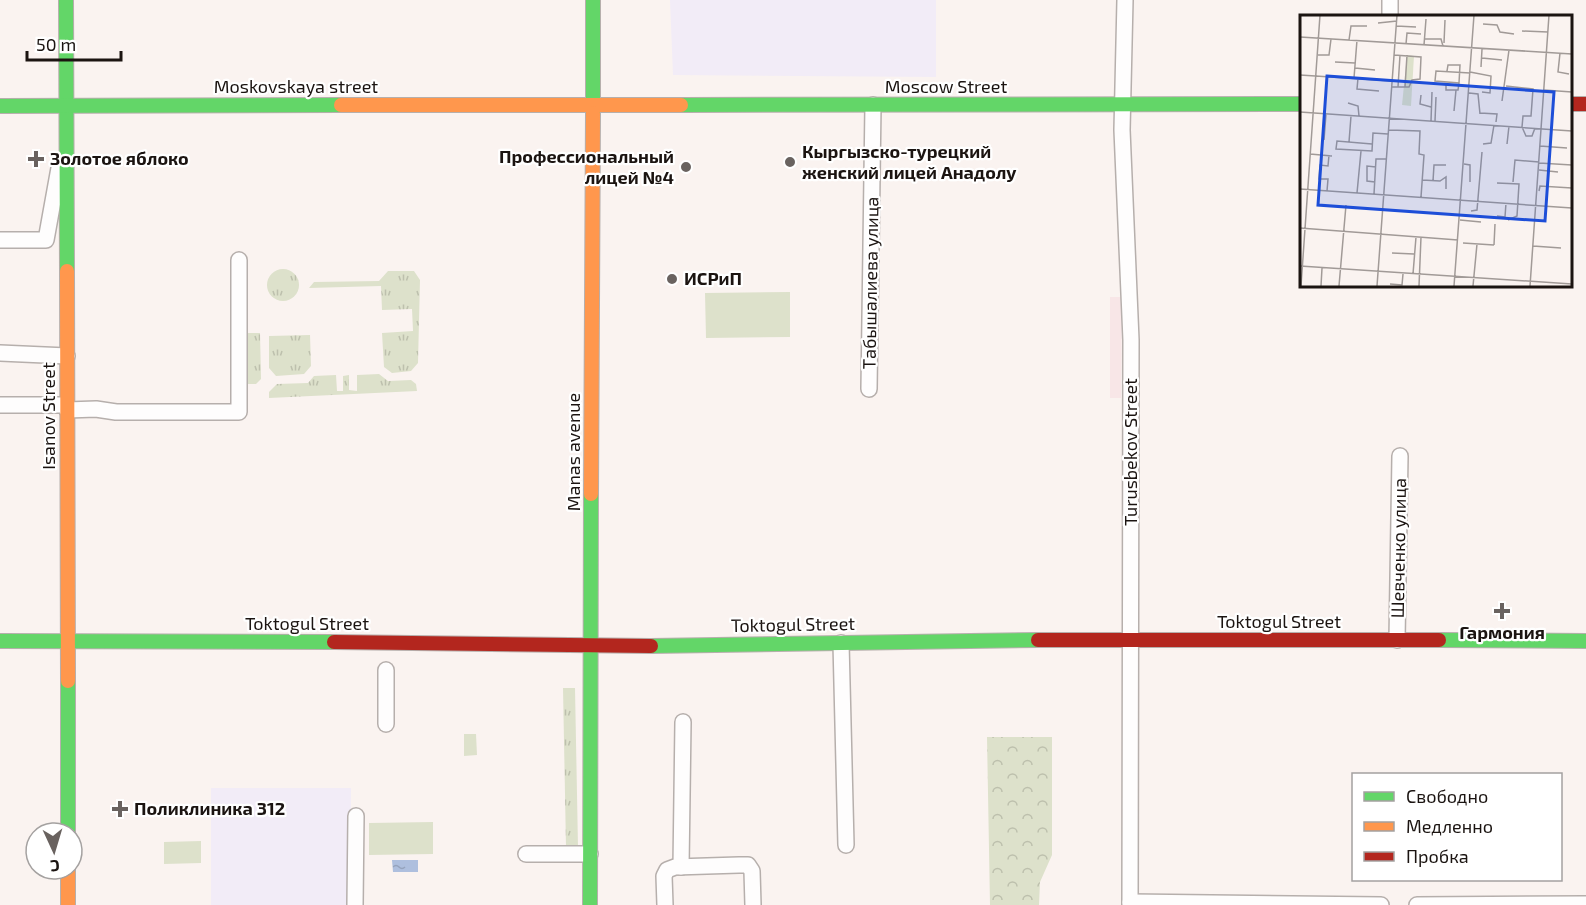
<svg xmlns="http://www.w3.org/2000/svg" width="1586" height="905" viewBox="0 0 1586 905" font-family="'Exo 2',sans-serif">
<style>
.commercial{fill:#f8e6e7}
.education{fill:#f2ecf7}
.grass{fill:url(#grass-tufts)}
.forest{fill:url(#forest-crowns)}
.pitch{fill:#dde1cb}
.water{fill:url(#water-ripples)}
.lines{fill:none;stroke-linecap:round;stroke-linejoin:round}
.street-casing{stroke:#b6afac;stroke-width:18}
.fast-casing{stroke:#b6afac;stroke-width:16}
.slow-casing{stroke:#b6afac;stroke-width:16}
.jam-casing{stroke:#b6afac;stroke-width:16}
.street{stroke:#fefdfd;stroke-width:15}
.fast{stroke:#63d668;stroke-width:14}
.slow{stroke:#ff974d;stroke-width:14}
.jam{stroke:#b3261e;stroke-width:14}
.poi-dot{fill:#69625f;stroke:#fff;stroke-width:2}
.labels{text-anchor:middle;stroke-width:4.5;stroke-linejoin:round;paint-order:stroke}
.street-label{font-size:18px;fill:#1b1411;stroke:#fff}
.poi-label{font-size:18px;font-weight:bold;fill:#1b1411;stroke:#fff;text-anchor:start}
.inset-road{fill:none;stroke:#a19a97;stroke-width:1.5}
.view{fill:#1d4ed8;fill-opacity:0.15;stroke:#1d4ed8;stroke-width:3}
.inset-edge{fill:none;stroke:#1b1411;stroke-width:3}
</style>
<defs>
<pattern id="grass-tufts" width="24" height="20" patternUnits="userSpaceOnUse" patternTransform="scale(1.5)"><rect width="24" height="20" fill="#dde1cb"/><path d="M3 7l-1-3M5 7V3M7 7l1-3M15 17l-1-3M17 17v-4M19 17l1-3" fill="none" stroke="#bdc0ad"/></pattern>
<pattern id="forest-crowns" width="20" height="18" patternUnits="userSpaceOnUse" patternTransform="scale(1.5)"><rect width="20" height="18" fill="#dde1cb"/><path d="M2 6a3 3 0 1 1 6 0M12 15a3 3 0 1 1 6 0" fill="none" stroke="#bdc0ad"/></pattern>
<pattern id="water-ripples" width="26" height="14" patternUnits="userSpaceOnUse" patternTransform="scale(1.5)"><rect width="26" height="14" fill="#aebfde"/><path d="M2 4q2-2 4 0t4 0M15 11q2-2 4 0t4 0" fill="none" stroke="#95a3bd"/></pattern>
</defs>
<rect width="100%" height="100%" fill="#faf3f0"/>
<path class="commercial" d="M1110,297h12l-1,101h-11z"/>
<g class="education">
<path d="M670,0h266v77l-263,-2z"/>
<path d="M211,788h140l-1,117h-139z"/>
</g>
<g class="grass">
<circle cx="283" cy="285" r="16"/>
<path d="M388,271h26l6,9 -2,83 -7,8 -19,2 -8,-6 -2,-34 31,-2 -1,-22 -30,1 -1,-24 -72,2 5,-6 65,-1z"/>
<path d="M245,333h15l1,46 -5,5h-11z"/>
<path d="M310,335l1,31 -7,8 -28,2 -7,-8v-32z"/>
<path d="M379,374l9,7 23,-1 5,4 1,7 -148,7v-6l8,-8 31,-1 6,-7 22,-1 1,16h6v-15l6,-1v15l8,1v-16z"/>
<path d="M563,688h12l3,159h-12z"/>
</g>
<path class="forest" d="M987,737h65v118l-12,27 -1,23h-49z"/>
<g class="pitch">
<path d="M790,292v45l-84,1 -1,-45z"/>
<path d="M464,734h12l1,21 -13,1z"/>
<path d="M433,822v32l-64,1v-32z"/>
<path d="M201,841v22l-37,1v-22z"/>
</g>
<path class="water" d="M392,860h26v12h-25z"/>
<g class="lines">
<defs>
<g id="street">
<path d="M1125,0l-3,130 9,210 -1,565"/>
<path d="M1390,15v-15"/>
<path d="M0,240h46l13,-72"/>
<path d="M0,353l67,3"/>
<path d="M869,389l4,-284"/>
<path d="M0,405h67"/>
<path d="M67,410l29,-1 20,3h123v-152"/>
<path d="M1397,640l3,-184"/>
<path d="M841,643l5,202"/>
<path d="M386,724v-54"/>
<path d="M526,854h64"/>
<path d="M681,867l2,-145"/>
<path d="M1130,902l251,3"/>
<path d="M355,905l1,-89"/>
<path d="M665,905l-1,-29 3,-6 8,-3 64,-2h9l4,6 1,34"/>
<path d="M1417,905l169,-1"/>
</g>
<g id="fast">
<path d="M66,0l1,271"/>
<path d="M681,105l620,-1"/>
<path d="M0,106l341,-1"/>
<path d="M593,113v-113"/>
<path d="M1439,640l147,1"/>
<path d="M0,641l334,1"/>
<path d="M651,646l387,-6"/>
<path d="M68,681v152"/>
<path d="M590,905l1,-411"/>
</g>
<g id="slow">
<path d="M341,105h340"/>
<path d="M67,271l1,410"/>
<path d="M591,494l2,-381"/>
<path d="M68,869v36"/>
</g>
<g id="jam">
<path d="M1570,104h16"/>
<path d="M1038,640h401"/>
<path d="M334,642l317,4"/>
</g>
</defs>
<use href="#street" class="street-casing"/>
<use href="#fast" class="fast-casing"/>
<use href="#slow" class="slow-casing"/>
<use href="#jam" class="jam-casing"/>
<use href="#street" class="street"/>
<use href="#fast" class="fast"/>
<use href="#slow" class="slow"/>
<use href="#jam" class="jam"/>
</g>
<g class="poi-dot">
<path d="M33 150h6v6h6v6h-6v6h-6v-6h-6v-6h6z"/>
<circle cx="790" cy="162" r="6"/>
<circle cx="686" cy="167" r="6"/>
<circle cx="672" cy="279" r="6"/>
<path d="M1499 602h6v6h6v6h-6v6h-6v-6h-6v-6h6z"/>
<path d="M117 800h6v6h6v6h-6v6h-6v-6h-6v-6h6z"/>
</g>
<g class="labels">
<g class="street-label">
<text x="296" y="93">Moskovskaya street</text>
<text x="946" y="93">Moscow Street</text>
<text transform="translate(871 283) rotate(-89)" y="6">Табышалиева улица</text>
<text transform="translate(49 416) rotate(-90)" y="6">Isanov Street</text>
<text transform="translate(574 452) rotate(-90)" y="6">Manas avenue</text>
<text transform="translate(1131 452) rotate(-90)" y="6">Turusbekov Street</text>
<text transform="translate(1399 548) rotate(-89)" y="6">Шевченко улица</text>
<text x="1279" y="628">Toktogul Street</text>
<text x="307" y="630">Toktogul Street</text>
<text transform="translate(793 625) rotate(-1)" y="6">Toktogul Street</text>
</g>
<g class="poi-label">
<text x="802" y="158">Кыргызско-турецкий<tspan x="802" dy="21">женский лицей Анадолу</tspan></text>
<text x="674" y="163" text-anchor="end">Профессиональный<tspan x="674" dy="21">лицей №4</tspan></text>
<text x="50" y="165">Золотое яблоко</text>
<text x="684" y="285">ИСРиП</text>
<text x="1502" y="639" text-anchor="middle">Гармония</text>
<text x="134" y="815">Поликлиника 312</text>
</g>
</g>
<g transform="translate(1300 15)">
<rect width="272" height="272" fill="#faf3f0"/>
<path d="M107,40l7,1 -3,50 -9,-1z" fill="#dde1cb"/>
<path class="inset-road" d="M78,8l19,-2M183,9l14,1 3,7 14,2M96,11l20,1M222,16l26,1M0,22l272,17M124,24h17l2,7M49,25l2,-14h16M144,28l1,-23M106,29l1,-11 14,1M124,30l2,-26M260,38l-2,19 11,2M18,40h11l2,-16M182,43l20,2M35,47l20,1M181,52l1,-18M55,53l20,2M147,56l1,-6h12l-1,18M170,57l21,4 -1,17 -8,-1M0,60l92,6M54,63l3,-38M58,63l-1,11 22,2M146,67v8h12l1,-7 -24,-2 1,-10 34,2M206,71l27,3 -2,27h-8l-1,11M92,72h17l3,-7 8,-1 1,-22 -27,-2M98,72l2,-32M105,72l2,-32M244,75l28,2M169,78l9,1 2,20M121,80l-1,9 11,3M202,86l7,-51M48,88l10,3 1,10M154,96l2,-21M0,97l272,19M180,98l17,1 -1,8M131,106l1,-29M135,106l1,-24M222,112l4,9h6l3,-8M89,115l31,1 -1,23 5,1 -3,42M24,125l2,-26M49,127l2,-26M72,129l-35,-3 -1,8 36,2 1,-18 15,1M183,129l8,-1 3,-18M207,129l2,-18M240,131l27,2M10,139l22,2M239,148l33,2M164,149l6,1v17M239,155l19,2M122,165l18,1 6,-4v12M133,166l1,-16h12M75,167l-8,-1v-15l9,1M213,167l2,-22 24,2M197,168l22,1 -2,32 -9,4M0,174l272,19M27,176l1,-12h-9l1,-14 8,1 1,-11M239,176l1,-5 32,2M57,178l4,-42M74,179l2,-35h11M171,196l6,-1 5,-58M197,201l8,1 1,-14M160,205l21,2M0,213l158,12M163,228l31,2M194,230l1,-21M233,231l28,2M92,238l22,1M0,251l272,18M113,259l3,-37M90,269l12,1 1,-11M1,271l19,-271h18M21,271l1,-18M39,271l7,-81M77,271l20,-271M119,271l2,-49M154,271l20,-271M173,271l4,-42M230,271l19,-271"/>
<path class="view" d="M27,61l227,16 -9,129 -227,-16z"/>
<rect width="272" height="272" class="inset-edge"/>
</g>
<rect x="1352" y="773" width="210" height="108" fill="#ffffff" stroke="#a4a1a0" stroke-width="1.5"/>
<rect x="1364" y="792" width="30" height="9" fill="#63d668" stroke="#a4a1a0" stroke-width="1.5"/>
<text x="1406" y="803" font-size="18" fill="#1b1411">Свободно</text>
<rect x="1364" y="822" width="30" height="9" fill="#ff974d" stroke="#a4a1a0" stroke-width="1.5"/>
<text x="1406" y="833" font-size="18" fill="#1b1411">Медленно</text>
<rect x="1364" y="852" width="30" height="9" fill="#b3261e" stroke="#a4a1a0" stroke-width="1.5"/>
<text x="1406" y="863" font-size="18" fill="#1b1411">Пробка</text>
<g transform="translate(54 851) rotate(176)"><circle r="28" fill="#ffffff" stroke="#a4a1a0" stroke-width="1.5"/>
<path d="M0-4.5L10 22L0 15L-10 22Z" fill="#69625f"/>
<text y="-9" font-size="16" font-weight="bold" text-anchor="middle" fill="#1b1411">С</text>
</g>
<path d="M27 51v9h94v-9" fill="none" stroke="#1b1411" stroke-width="3"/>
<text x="36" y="51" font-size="18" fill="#1b1411" stroke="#ffffff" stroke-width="4.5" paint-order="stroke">50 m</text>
</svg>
